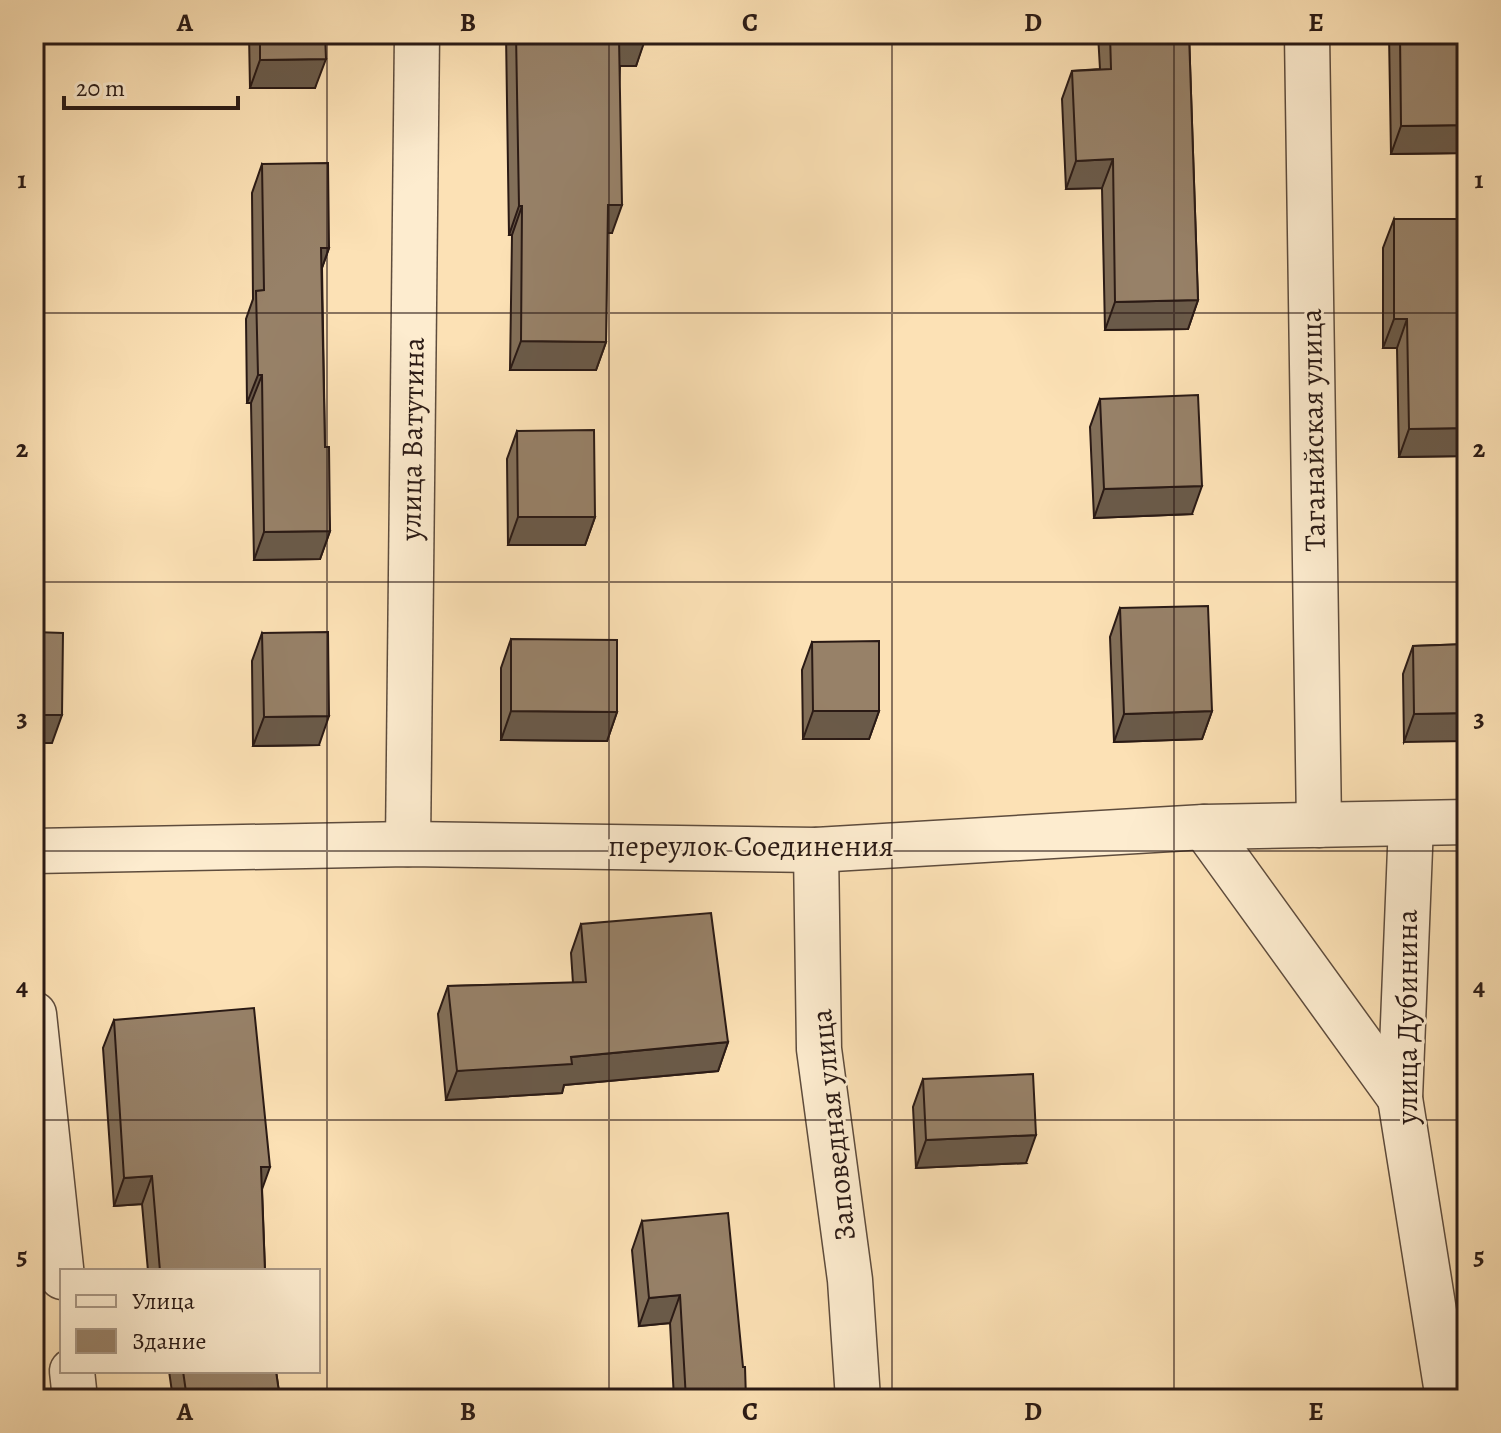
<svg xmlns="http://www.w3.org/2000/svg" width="1501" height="1433" viewBox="0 0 1501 1433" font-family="Alegreya,serif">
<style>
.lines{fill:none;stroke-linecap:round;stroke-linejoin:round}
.street-casing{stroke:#5e4c3d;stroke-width:47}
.street{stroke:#fdeccf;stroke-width:44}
.wall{fill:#826f59;stroke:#2a1a15;stroke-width:2}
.shaded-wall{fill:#6a5a49;stroke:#2a1a15;stroke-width:2}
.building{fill:#978168;stroke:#2a1a15;stroke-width:2}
.grid{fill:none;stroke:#2a1a15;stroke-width:2;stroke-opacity:0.55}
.labels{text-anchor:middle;stroke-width:6;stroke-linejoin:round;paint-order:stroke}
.street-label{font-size:30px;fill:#2a1a15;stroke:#fdeccf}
.neatline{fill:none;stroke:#2a1a15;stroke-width:3}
.grid-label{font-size:26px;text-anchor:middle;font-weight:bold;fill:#2a1a15}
</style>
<rect width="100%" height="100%" fill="#fce1b5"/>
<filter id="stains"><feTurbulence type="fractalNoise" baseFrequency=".0025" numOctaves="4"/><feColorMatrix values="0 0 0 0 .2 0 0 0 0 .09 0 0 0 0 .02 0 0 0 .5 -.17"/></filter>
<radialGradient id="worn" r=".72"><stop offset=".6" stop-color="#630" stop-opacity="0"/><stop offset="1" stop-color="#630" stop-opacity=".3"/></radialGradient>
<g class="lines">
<defs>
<g id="street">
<path d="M1307,34l12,791"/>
<path d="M1411,824l-11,274 48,301"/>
<path d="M1204,827l196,271"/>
<path d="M408,844l9,-810"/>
<path d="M816,850l3,199 31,231 8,119"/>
<path d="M34,851l374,-7 408,6 388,-23 263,-5"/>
<path d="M34,1014l28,263"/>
<path d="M72,1371l3,28"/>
</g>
</defs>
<use href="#street" class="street-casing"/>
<use href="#street" class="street"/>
</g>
<g class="wall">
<path d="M249,34h76l-10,54h-65z"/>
<path d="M506,34h140l-10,32h-16l-8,167h-5l-1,109 -10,28h-86l2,-135h-3z"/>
<path d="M1098,34h91l9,266 -10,29 -83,1 -3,-142 -36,1 -4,-90 10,-28 28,-2z"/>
<path d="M1389,34h78v119l-76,1z"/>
<path d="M262,164l67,84 -7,20 3,179 5,84 -10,28 -66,1 -3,-157h-4l-1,-84 7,-20 -1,-106z"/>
<path d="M1394,219l73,237 -68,1 -2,-109h-14v-100z"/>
<path d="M1100,399l92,115 -98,4 -4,-91z"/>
<path d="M517,431l78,86 -10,28h-77l-1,-86z"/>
<path d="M1120,608l92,103 -10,28 -88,3 -4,-105z"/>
<path d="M262,633l57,112 -66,1 -1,-85z"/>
<path d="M511,639l106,73 -10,29 -106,-1v-72z"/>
<path d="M812,642l67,69 -10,28h-66l-1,-69z"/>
<path d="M1467,644l-63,98 -1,-68 10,-28z"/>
<path d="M581,924l147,118 -10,29 -154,14 -2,8 -116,7 -8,-86 10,-28 125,-3 -2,-30z"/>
<path d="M114,1020l148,168 3,83h-117l-6,-67 -28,2 -11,-158z"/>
<path d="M923,1079l103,84 -110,5 -3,-61z"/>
<path d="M642,1221l104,178h-72l-4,-76 -31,3 -7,-76z"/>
<path d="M169,1371h107l4,28h-107z"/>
</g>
<g class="shaded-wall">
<path d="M646,37l-10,29h-27l10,-28z"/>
<path d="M326,59l-11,29h-65l10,-28z"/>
<path d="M1467,125v28l-76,1 10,-28z"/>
<path d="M1113,159l-11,29 -36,1 10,-28z"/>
<path d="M608,205h14l-10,28h-15z"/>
<path d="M519,206h3l-10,29h-3z"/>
<path d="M321,248h8l-10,28z"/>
<path d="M1198,300l-10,29 -83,1 10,-28z"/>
<path d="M1394,319h13l-10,29h-14z"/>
<path d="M521,341l85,1 -10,28h-86z"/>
<path d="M258,375h4l-11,28h-4z"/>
<path d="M1467,428v28l-68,1 10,-28z"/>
<path d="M1202,486l-10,28 -98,4 10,-29z"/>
<path d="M518,517h77l-10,28h-77z"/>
<path d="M330,531l-10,28 -66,1 10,-28z"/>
<path d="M511,711l106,1 -10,29 -106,-1z"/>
<path d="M813,711h66l-10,28h-66z"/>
<path d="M1212,711l-10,28 -88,3 10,-28z"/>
<path d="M1467,713v28l-63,1 10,-28z"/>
<path d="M34,715h28l-10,28h-18z"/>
<path d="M329,716l-10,29 -66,1 11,-29z"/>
<path d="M728,1042l-10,29 -154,14 -2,8 -116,7 11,-29 114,-14z"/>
<path d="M1036,1135l-10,28 -110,5 10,-28z"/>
<path d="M261,1167h9l-10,28z"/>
<path d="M152,1176l-10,28 -28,2 10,-28z"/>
<path d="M680,1295l-10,28 -31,3 10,-28z"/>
</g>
<g class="building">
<path d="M260,34h65l1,25 -66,1z"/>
<path d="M516,34h130v3l-27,1 3,167h-14l-2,137 -85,-1 1,-135h-3z"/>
<path d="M1110,34h79l9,266 -83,2 -2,-143 -37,2 -4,-90 39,-2z"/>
<path d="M1400,34h67v91l-66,1z"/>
<path d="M328,163l1,85h-8l4,199h4l1,84 -66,1 -2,-157h-4l-2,-84 8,-1 -2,-126z"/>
<path d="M1394,219h73v209l-58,1 -2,-110h-13z"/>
<path d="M1198,395l4,91 -98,3 -4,-90z"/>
<path d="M594,430l1,87h-77l-1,-86z"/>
<path d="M1208,606l4,105 -88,3 -4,-106z"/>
<path d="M34,632l29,1 -1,82h-28z"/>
<path d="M328,632l1,84 -65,1 -2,-84z"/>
<path d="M511,639l106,1v72l-106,-1z"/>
<path d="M879,641v70h-66l-1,-69z"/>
<path d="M1467,644v69l-53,1 -1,-68z"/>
<path d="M711,913l17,129 -157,15 1,7 -115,7 -9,-85 138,-4 -5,-58z"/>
<path d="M254,1008l16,159h-9l4,104h-105l-8,-95 -28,2 -10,-158z"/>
<path d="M1033,1074l3,61 -110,5 -3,-61z"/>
<path d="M728,1213l15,154h2l1,32h-60l-6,-104 -31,3 -7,-77z"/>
<path d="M183,1371h93l4,28h-93z"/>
</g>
<path class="grid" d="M327,34v1365M609,34v1365M892,34v1365M1174,34v1365M34,313h1433M34,582h1433M34,851h1433M34,1120h1433"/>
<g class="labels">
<g class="street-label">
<text transform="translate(1313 430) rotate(-91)" y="10">Таганайская улица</text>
<text transform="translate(412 439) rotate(-89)" y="10">улица Ватутина</text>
<text x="751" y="856">переулок Соединения</text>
<text transform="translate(1407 1017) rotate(-90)" y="10">улица Дубинина</text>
<text transform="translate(833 1125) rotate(-96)" y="10">Заповедная улица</text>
</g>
</g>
<rect width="1501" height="1433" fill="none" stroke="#fce1b5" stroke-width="88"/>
<rect x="60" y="1269" width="260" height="104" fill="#fdeccf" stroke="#a99885" stroke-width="2"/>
<rect x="76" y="1295" width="40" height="12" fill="#fdeccf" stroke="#a99885" stroke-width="2"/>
<text x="132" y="1309" font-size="24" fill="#2a1a15">Улица</text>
<rect x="76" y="1329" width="40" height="24" fill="#978168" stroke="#a99885" stroke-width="2"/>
<text x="132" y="1349" font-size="24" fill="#2a1a15">Здание</text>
<path d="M64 96v12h174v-12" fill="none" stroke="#2a1a15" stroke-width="4"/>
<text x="76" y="96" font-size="24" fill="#2a1a15" stroke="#fdeccf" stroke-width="6" paint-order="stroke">20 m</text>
<rect x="44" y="44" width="1413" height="1345" class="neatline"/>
<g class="grid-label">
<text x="185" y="31">A</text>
<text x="468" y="31">B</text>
<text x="750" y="31">C</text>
<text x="1033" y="31">D</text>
<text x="1316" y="31">E</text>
<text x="22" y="188">1</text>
<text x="1479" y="188">1</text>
<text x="22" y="457">2</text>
<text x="1479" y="457">2</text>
<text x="22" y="726">3</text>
<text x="1479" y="726">3</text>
<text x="22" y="995">4</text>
<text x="1479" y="995">4</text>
<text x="22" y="1264">5</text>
<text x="1479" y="1264">5</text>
<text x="185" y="1420">A</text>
<text x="468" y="1420">B</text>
<text x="750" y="1420">C</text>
<text x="1033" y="1420">D</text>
<text x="1316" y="1420">E</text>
</g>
<rect width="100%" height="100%" filter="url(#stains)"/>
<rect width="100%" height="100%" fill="url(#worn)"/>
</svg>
